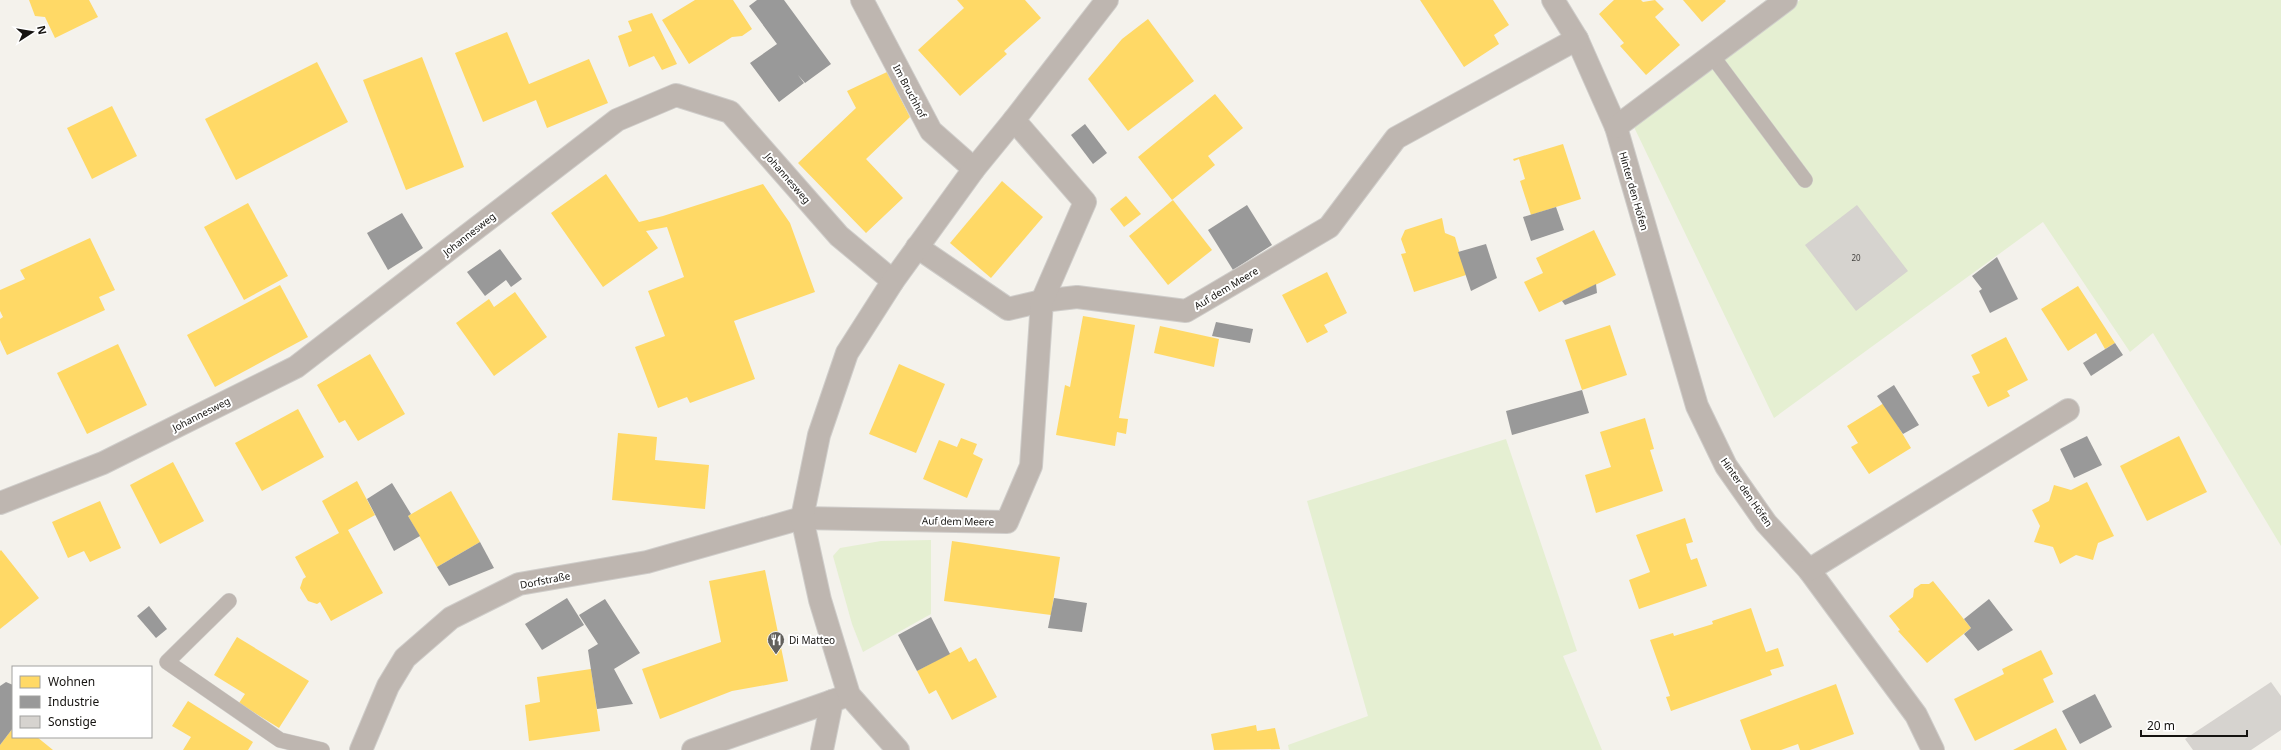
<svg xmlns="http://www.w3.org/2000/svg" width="2281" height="750" viewBox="0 0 2281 750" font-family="'Noto Sans',sans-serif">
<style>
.green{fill:#e5efd2}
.homes{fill:#ffd966}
.industry{fill:#999}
.building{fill:#d6d3cf}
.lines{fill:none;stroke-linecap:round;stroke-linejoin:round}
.service-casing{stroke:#cfcdca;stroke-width:16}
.minor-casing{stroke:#cfcdca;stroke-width:24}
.service{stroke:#beb6b0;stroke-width:15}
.minor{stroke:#beb6b0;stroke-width:22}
.labels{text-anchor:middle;stroke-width:4;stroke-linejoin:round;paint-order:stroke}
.number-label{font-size:8px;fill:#454340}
.street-label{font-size:10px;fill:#151310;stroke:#fff}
.poi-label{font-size:10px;fill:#151310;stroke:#fff;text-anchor:start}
</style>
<rect width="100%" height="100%" fill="#f4f2ec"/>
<g class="green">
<path d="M1800,0h481v546l-128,-213 -23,19 -87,-130 -269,196 -141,-293z"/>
<path d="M1506,439l71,212 -14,5 39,94h-313l-1,-5 80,-29 -61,-215z"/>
<path d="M931,540v74l-68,38 -11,-28 -19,-68 7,-8 41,-7z"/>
</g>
<g class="homes">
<path d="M29,0h60l9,17 -43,21 -10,-21 -10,-1z"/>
<path d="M695,0h38l19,29 -10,7 -10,1 -43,27 -27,-44z"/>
<path d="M957,0h68l16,18 -37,33 3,3 -47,42 -42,-46 46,-42z"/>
<path d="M1420,0h73l16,25 -15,10 5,9 -35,23z"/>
<path d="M1614,0h27l2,2 12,-2 9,9 -9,8 25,28 -34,30 -26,-29 4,-3 -25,-29z"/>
<path d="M1683,0h42l1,1 -24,21z"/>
<path d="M652,13l25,51 -15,6 -8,-14 -25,11 -11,-31 14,-5 -4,-10z"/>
<path d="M1148,19l46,62 -66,50 -40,-52 34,-40z"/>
<path d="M507,32l22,52 60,-25 19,44 -61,25 -11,-28 -53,22 -28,-69z"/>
<path d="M422,57l42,110 -58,23 -43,-110z"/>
<path d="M317,62l31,60 -112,58 -31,-61z"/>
<path d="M887,72l23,45 -44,42 37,39 -37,35 -68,-70 58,-55 -9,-17z"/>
<path d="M1215,94l28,34 -35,28 7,9 -43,35 -34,-43z"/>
<path d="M112,106l25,50 -45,23 -25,-51z"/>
<path d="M1563,144l18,55 -50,16 -11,-34 5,-2 -6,-20 -5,2 -1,-2z"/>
<path d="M606,174l33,48 24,-6 100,-32 27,39 25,69 -81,29 21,58 -65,24 -3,-6 -29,11 -23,-61 30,-11 -17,-45 36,-14 -17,-50 -21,4 12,17 -55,39 -52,-74z"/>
<path d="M1002,181l41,36 -52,61 -41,-35z"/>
<path d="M1126,196l15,18 -17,13 -14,-18z"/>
<path d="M1173,200l39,50 -44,35 -39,-49z"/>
<path d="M248,203l40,73 -44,24 -40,-73z"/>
<path d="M1442,218l3,15 10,4 11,38 -52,17 -13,-38 5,-1 -5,-14 4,-9z"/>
<path d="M1594,230l22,45 -77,37 -15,-30 19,-9 -7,-15z"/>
<path d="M90,238l25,52 -16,7 6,13 -98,45 -7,-15v-21l3,-2 -3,-6v-21l25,-11 -5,-9z"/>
<path d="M1327,272l20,41 -23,12 4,7 -21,11 -25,-48z"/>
<path d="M280,285l28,52 -93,50 -28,-52z"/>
<path d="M2078,286l37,57 -10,6 -9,-16 -28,18 -27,-42z"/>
<path d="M515,292l32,45 -53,39 -38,-53 33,-24 5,8z"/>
<path d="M1083,316l52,9 -16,93 9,1 -2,15 -9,-2 -2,14 -59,-11 9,-50 5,2z"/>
<path d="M1610,325l17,50 -45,15 -17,-50z"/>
<path d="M1160,326l59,13 -5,28 -60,-14z"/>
<path d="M2006,337l22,43 -21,11 3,5 -22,11 -16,-31 8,-3 -9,-18z"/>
<path d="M118,344l29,61 -60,29 -30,-61z"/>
<path d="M370,354l35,60 -47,27 -13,-21 -6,3 -22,-38z"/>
<path d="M899,364l46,20 -29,69 -47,-19z"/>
<path d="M1884,403l27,45 -42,26 -18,-27 7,-4 -11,-17z"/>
<path d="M298,409l26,48 -62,34 -27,-48z"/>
<path d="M1645,418l9,31 -4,1 13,41 -67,22 -11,-38 26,-8 -11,-35z"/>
<path d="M618,433l39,4 -2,23 54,5 -4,44 -93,-9z"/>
<path d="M2179,436l28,56 -60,29 -27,-55z"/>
<path d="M961,438l16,6 -4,10 10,5 -16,39 -44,-19 16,-39 18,7z"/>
<path d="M173,462l31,59 -44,23 -30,-59z"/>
<path d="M357,481l18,34 -27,15 35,63 -52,28 -11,-19 -3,2 -9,-3 -8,-13 3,-9 3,-2 -11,-20 44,-24 -17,-32z"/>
<path d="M2087,482l27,54 -16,7 -5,17 -17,-5 -16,9 -7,-17 -19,-5 6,-16 -8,-16 17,-9 5,-16 17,5z"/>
<path d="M451,491l29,51 -43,25 -29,-51z"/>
<path d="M100,501l21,47 -31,14 -6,-11 -16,7 -16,-36z"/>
<path d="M1685,518l8,24 -7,2 2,8 3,8 6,-2 10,28 -68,23 -10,-29 21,-8 -14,-37z"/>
<path d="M952,541l108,16 -9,58 -107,-14z"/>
<path d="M1,550l38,48 -39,31v-78z"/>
<path d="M765,570l23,111 -56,10 -72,28 -18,-50 79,-27 -12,-61z"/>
<path d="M1933,581l38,47 -44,35 -29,-32 2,-1 -11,-14 24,-19 1,-8 7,-5h8z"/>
<path d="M1751,608l15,44 12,-4 6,18 -14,4 2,5 -101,36 -5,-14 4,-1 -20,-56 23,-7 1,3 39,-12 -1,-3z"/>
<path d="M237,637l72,44 -30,47 -40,-25 6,-9 -31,-19z"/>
<path d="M961,647l8,15 7,-4 21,39 -45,23 -16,-30 -7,4 -12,-23z"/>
<path d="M2041,650l12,24 -10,5 11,23 -79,39 -21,-42 50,-25 -2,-5z"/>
<path d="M591,669l9,62 -71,10 -4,-36 15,-3 -3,-25z"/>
<path d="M1836,684l18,50 -44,16h-10l-2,-6 -17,6h-30l-11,-30z"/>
<path d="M188,701l65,41 -5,8h-65l8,-13 -19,-11z"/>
<path d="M1256,725l1,6 18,-3 5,21 -66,1 -3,-16z"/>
<path d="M13,728v9h24l16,13h-53v-5z"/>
<path d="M2056,728l11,22h-54z"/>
</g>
<g class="industry">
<path d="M757,0h27l47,64 -26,19 -7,-8 6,8 -25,19 -29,-39 27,-19 -28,-38z"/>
<path d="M1085,124l22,29 -14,11 -22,-29z"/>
<path d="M1247,205l25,40 -39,25 -25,-40z"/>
<path d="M1556,207l8,23 -33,11 -8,-24z"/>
<path d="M402,213l21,35 -35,22 -21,-37z"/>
<path d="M1486,244l11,34 -26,13 -13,-39z"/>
<path d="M500,249l22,30 -11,8 -5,-7 -21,16 -18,-24z"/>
<path d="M1997,257l21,42 -28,14 -11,-22 3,-2 -10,-13z"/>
<path d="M1596,284l1,9 -32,12 -3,-4z"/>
<path d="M1216,322l37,7 -3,14 -38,-7z"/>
<path d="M2115,343l8,12 -32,21 -8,-13z"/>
<path d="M1894,385l25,40 -16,9 -26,-38z"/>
<path d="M1582,390l7,23 -77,22 -6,-24z"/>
<path d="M2087,436l15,29 -28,13 -14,-29z"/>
<path d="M392,483l19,31 -3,2 12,20 -26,15 -27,-52z"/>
<path d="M480,542l14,26 -45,18 -12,-19z"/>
<path d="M567,598l17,27 -42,25 -17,-26z"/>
<path d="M1054,598l33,5 -5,29 -34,-4z"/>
<path d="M605,599l35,54 -26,16 19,35 -36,5 -9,-59 10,-6 -19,-29z"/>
<path d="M1989,599l24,31 -35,21 -14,-17 7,-6 -7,-9z"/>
<path d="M149,606l18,23 -11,9 -19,-22z"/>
<path d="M931,617l19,37 -33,17 -19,-36z"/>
<path d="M6,682l7,3v43l-13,17v-59z"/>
<path d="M2095,694l17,33 -32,17 -18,-33z"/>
</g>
<g class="building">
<path d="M1857,205l51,66 -52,40 -51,-66z"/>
<path d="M2271,682l10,14v34l-30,20h-58l-8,-11z"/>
</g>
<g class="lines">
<defs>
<g id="service">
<path d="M1713,57l92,123"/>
<path d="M229,601l-62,61 113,78 42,10"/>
</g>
<g id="minor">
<path d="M862,0l69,131 43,38"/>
<path d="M1553,0l24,39 39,88 81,279 29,60 40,57 43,47 107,145 17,35"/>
<path d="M1616,127l170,-127"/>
<path d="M917,247l91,62 34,-8 35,-4 109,14 143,-84 67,-89 181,-99"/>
<path d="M0,503l103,-40 193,-96 321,-247 59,-25 54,17 109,124 54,45"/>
<path d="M1809,570l259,-160"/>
<path d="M361,750l27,-64 17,-28 46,-40 68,-34 128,-22 155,-44 205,4 24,-56 11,-165 43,-99 -71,-82"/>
<path d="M693,750l156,-55"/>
<path d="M822,750l10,-49"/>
<path d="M898,750l-49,-55 -29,-95 -18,-82 17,-83 28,-82 46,-72 81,-112 40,-49 93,-120"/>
</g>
</defs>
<use href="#service" class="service-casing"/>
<use href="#minor" class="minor-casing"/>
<use href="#service" class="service"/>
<use href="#minor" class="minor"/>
</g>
<defs>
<symbol id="restaurant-pin" viewBox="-11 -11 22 30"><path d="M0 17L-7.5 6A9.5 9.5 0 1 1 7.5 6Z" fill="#63615d" stroke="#fff"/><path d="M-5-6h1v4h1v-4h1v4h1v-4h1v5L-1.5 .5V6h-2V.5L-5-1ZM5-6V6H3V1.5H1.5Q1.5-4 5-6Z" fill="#fff"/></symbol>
</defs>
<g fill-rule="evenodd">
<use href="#restaurant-pin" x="766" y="630" width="20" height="27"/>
</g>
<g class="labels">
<g class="number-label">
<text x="1856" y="261">20</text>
</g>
<g class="street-label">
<text transform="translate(910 91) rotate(62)" y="4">Im Bruchhof</text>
<text transform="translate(788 178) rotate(49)" y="4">Johannesweg</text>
<text transform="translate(1634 191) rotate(74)" y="4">Hinter den Höfen</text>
<text transform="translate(469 234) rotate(-38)" y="4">Johannesweg</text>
<text transform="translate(1226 288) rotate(-31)" y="4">Auf dem Meere</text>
<text transform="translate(201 414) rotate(-27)" y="4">Johannesweg</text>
<text transform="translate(1747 492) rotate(55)" y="4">Hinter den Höfen</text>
<text transform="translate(958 521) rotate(1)" y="4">Auf dem Meere</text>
<text transform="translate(545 580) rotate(-11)" y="4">Dorfstraße</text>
</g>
<g class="poi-label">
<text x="789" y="644">Di Matteo</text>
</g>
</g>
<rect x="12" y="666" width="140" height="72" fill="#ffffff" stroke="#a1a19f"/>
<rect x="20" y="676" width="20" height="12" fill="#ffd966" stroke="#a1a19f"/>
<text x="48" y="686" font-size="12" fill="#151310">Wohnen</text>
<rect x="20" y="696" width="20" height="12" fill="#999999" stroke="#a1a19f"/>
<text x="48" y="706" font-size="12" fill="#151310">Industrie</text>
<rect x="20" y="716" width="20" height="12" fill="#d6d3cf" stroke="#a1a19f"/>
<text x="48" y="726" font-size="12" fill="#151310">Sonstige</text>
<g transform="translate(32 32) rotate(78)" stroke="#ffffff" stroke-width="3" paint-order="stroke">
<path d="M0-3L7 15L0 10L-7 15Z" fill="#151310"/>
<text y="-6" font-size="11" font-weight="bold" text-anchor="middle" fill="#151310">N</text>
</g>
<path d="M2141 730v6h106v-6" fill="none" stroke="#151310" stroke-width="2"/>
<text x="2147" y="730" font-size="12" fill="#151310" stroke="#ffffff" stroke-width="3" paint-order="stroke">20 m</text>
</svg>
